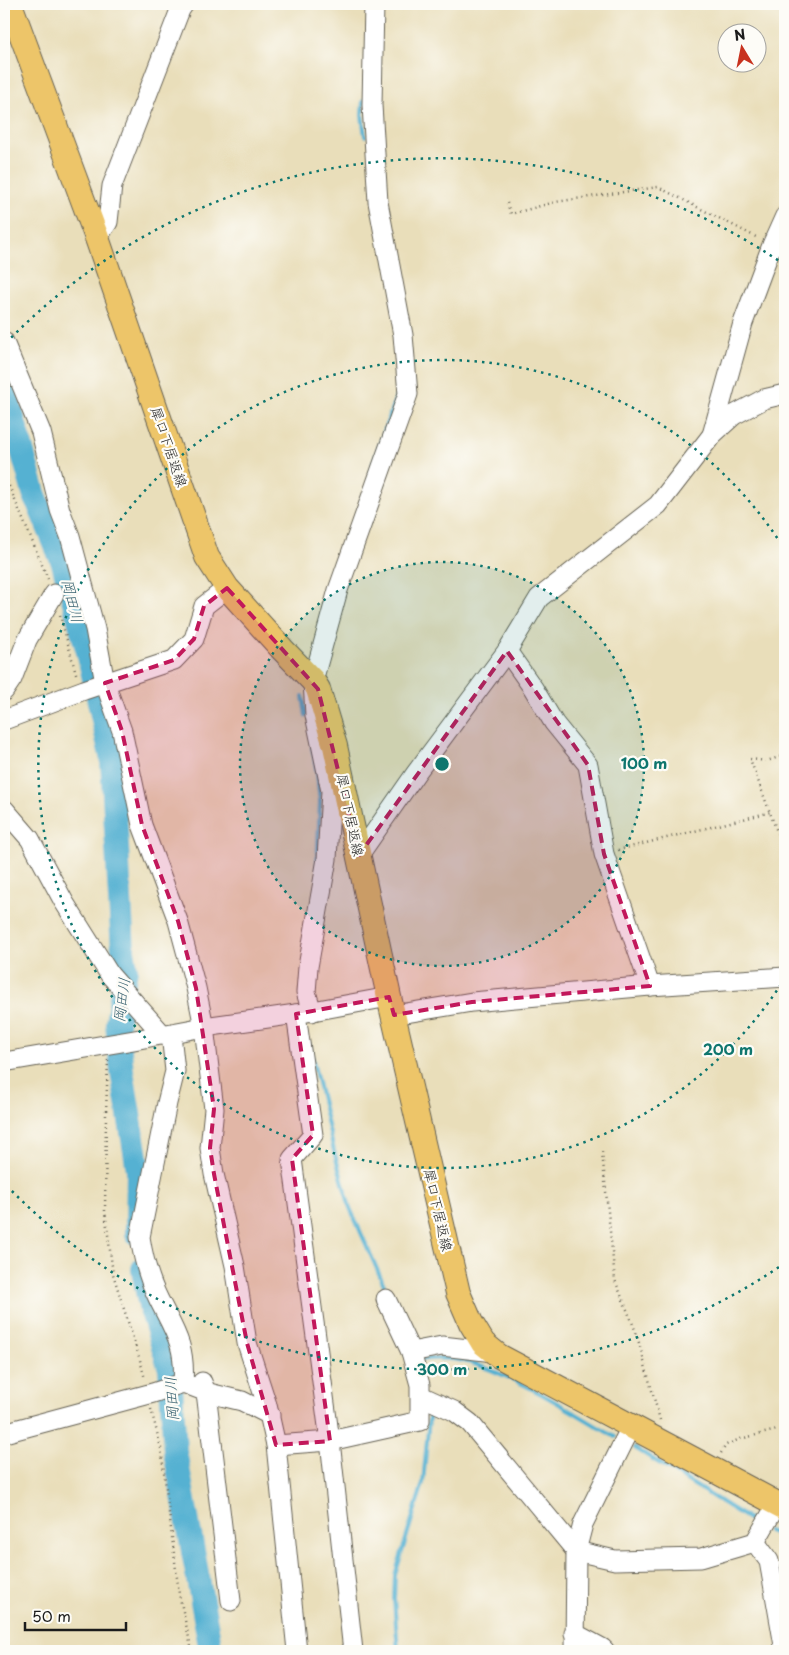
<svg xmlns="http://www.w3.org/2000/svg" width="789" height="1655" viewBox="0 0 789 1655" font-family="'Playpen Sans','Klee One',sans-serif">
<style>
.lines{fill:none;stroke-linecap:round;stroke-linejoin:round}
.stream{stroke:#54b1d2;stroke-width:4}
.river{stroke:#54b1d2;stroke-width:24}
.minor-casing{stroke:#646053;stroke-width:21}
.major-casing{stroke:#646053;stroke-width:26}
.path{stroke:#646053;stroke-width:2.5;stroke-dasharray:1 4;stroke-linecap:butt}
.minor{stroke:#fff;stroke-width:19}
.major{stroke:#edc569;stroke-width:24}
.marked{fill:#c2185b;fill-opacity:0.2;stroke:#c2185b;stroke-width:4;stroke-dasharray:10 6;stroke-linejoin:round}
.ring{fill:none;stroke:#0f766e;stroke-width:2.5;stroke-dasharray:2.5 5}
.labels{text-anchor:middle;stroke-width:4.5;stroke-linejoin:round;paint-order:stroke}
.street-label{font-size:14px;fill:#1c1c1c;stroke:#fdfcf7}
.water-label{font-size:15px;font-style:italic;fill:#355f6e;stroke:#fdfcf7}
.centre{fill:#0f766e;stroke:#fdfcf7;stroke-width:2.5}
.ring-label{font-size:15px;text-anchor:middle;font-weight:bold;fill:#0f766e;stroke:#fdfcf7;stroke-width:4.5;stroke-linejoin:round;paint-order:stroke}
</style>
<rect width="100%" height="100%" fill="#fdfcf7"/>
<filter id="ink" filterUnits="userSpaceOnUse"><feTurbulence type="fractalNoise" baseFrequency=".02" numOctaves="2"/><feDisplacementMap in="SourceGraphic" scale="10" xChannelSelector="R" yChannelSelector="G"/><feConvolveMatrix kernelMatrix="1 2 1 2 8 2 1 2 1" color-interpolation-filters="sRGB"/></filter>
<filter id="wash" filterUnits="userSpaceOnUse"><feTurbulence type="fractalNoise" baseFrequency=".0096" numOctaves="4" result="noise"/><feDisplacementMap in="SourceGraphic" scale="20" xChannelSelector="R" yChannelSelector="G"/><feGaussianBlur stdDeviation="1.12" result="paint"/><feColorMatrix in="noise" values="0 0 0 0 0 0 0 0 0 0 0 0 0 0 0 0 0 1.4 0 .05"/><feComposite in="paint" operator="in"/></filter>
<g filter="url(#wash)">
<rect width="100%" height="100%" fill="#e9deba"/>
<g class="lines">
<g class="stream">
<path d="M363,101l-1,14 3,21"/>
<path d="M370,473l28,-82v-6"/>
<path d="M303,696l3,20"/>
<path d="M312,747l5,26 3,29 -3,65"/>
<path d="M309,1044l25,107 16,57 38,86"/>
<path d="M420,1360c39,-6 66,7 100,23 33,16 63,35 95,54"/>
<path d="M635,1448l123,77"/>
<path d="M768,1531l17,6"/>
<path d="M398,1651l-4,-52 1,-24 28,-92 7,-75"/>
</g>
<g class="river">
<path d="M4,386l30,107 29,70 25,89 24,108 11,191 3,18 -9,54 5,48 16,99 -1,63"/>
<path d="M143,1269l6,33 21,67 5,82 36,200"/>
</g>
</g>
</g>
<g filter="url(#ink)">
<g class="lines">
<defs>
<g id="minor">
<path d="M97,238l11,-16 4,-36 68,-176 4,-6"/>
<path d="M4,342l37,90 19,78 10,26 25,93 10,54 17,48 20,94 36,96 18,67 8,39 10,82 -4,39 4,26 21,92 12,77 20,62 9,40 21,206"/>
<path d="M712,435l31,-112 29,-78 13,-29"/>
<path d="M507,651l26,37 21,35 34,42 16,89 46,132"/>
<path d="M4,691l8,-12 15,-39 27,-46"/>
<path d="M4,720l80,-30 90,-30 20,-21 10,-33 23,-18"/>
<path d="M4,809l26,30 34,63 46,73 53,60"/>
<path d="M359,855l57,-82 91,-122 32,-53 119,-93 54,-70 22,-20 30,-16 21,-5"/>
<path d="M312,1012l-6,-20 2,-25 19,-108 4,-68 -16,-76 -2,-34 25,-91 70,-196 -5,-59 -25,-133 -6,-97 2,-101"/>
<path d="M296,1014l17,121 -21,24 38,282 23,210"/>
<path d="M394,1015l78,-13 178,-16 135,-9"/>
<path d="M171,1034l4,37 -8,32 -27,134c3,20 10,45 19,63 16,32 27,46 24,83"/>
<path d="M4,1062l130,-22 70,-13 92,-13 93,-17"/>
<path d="M411,1352l31,-6 52,6"/>
<path d="M202,1382l4,10 25,209"/>
<path d="M421,1396l33,15 16,12 106,128 39,9 86,-2 54,-16 22,-38"/>
<path d="M4,1433l149,-40 30,-10 26,10 33,8 28,14"/>
<path d="M276,1445l54,-4 90,-20v-36l-9,-33 -25,-53"/>
<path d="M755,1542l14,19 16,90"/>
<path d="M574,1633l28,15 3,3"/>
<path d="M575,1651l1,-100 7,-27 48,-97"/>
</g>
<path id="major" d="M10,4l87,234 110,319 20,31 56,62 30,31 5,8 17,57 54,251 69,296 13,30 12,20 16,13 286,152"/>
</defs>
<use href="#minor" class="minor-casing"/>
<use href="#major" class="major-casing"/>
<g class="path">
<path d="M507,203l4,11 44,-12 103,-15 100,51"/>
<path d="M4,462v12l44,105"/>
<path d="M60,615l17,62"/>
<path d="M785,755l-18,6 -17,-2 35,94"/>
<path d="M618,850l153,-38"/>
<path d="M108,1060l-2,52 -1,99 8,63 27,86 5,19"/>
<path d="M602,1152l13,128 21,52 24,88"/>
<path d="M151,1409l10,39 18,146 13,57"/>
<path d="M721,1453l5,-8 14,-6 45,-11"/>
</g>
<use href="#minor" class="minor"/>
<use href="#major" class="major"/>
</g>
</g>
<path class="marked" d="M227,588l91,101 41,166 148,-204 81,114 16,89 46,132 -178,16 -78,13 -5,-18 -93,17 17,121 -21,24 38,282 -54,4 -29,-102 -33,-169 -4,-26 4,-39 -18,-121 -18,-67 -36,-96 -20,-94 -17,-48 69,-23 20,-21 10,-33z"/>
<circle cx="442" cy="764" r="202" fill="#0f766e" fill-opacity=".12"/>
<g class="ring">
<circle cx="442" cy="764" r="202"/>
<path d="M785 978A404 404 0 1 1 785 550"/>
<path d="M785 1263A606 606 0 0 1 6 1185M6 343A606 606 0 0 1 785 265"/>
</g>
<g class="labels">
<g class="street-label">
<text transform="translate(169 447) rotate(71)" y="5">犀口下居返線</text>
<text transform="translate(350 815) rotate(78)" y="5">犀口下居返線</text>
<text transform="translate(438 1210) rotate(77)" y="5">犀口下居返線</text>
</g>
<g class="water-label">
<text transform="translate(72 601) rotate(76)" y="5">岡田川</text>
<text transform="translate(122 1000) rotate(-83)" y="5">岡田川</text>
<text transform="translate(172 1399) rotate(-94)" y="5">岡田川</text>
</g>
</g>
<circle cx="442" cy="764" r="8" class="centre"/>
<g class="ring-label">
<text x="644" y="769">100 m</text>
<text x="728" y="1055">200 m</text>
<text x="442" y="1375">300 m</text>
</g>
<rect width="789" height="1655" fill="none" stroke="#fdfcf7" stroke-width="20"/>
<g transform="translate(742 48) rotate(350)"><circle r="24" fill="#fdfcf7" stroke="#a3a29f"/>
<path d="M0-4L9 19L0 12L-9 19Z" fill="#c8321e"/>
<text y="-8" font-size="14" font-weight="bold" text-anchor="middle" fill="#1c1c1c">N</text>
</g>
<path d="M25 1622v8h101v-8" fill="none" stroke="#1c1c1c" stroke-width="2.5"/>
<text x="32" y="1622" font-size="15" fill="#1c1c1c" stroke="#fdfcf7" stroke-width="4" paint-order="stroke">50 m</text>
</svg>
